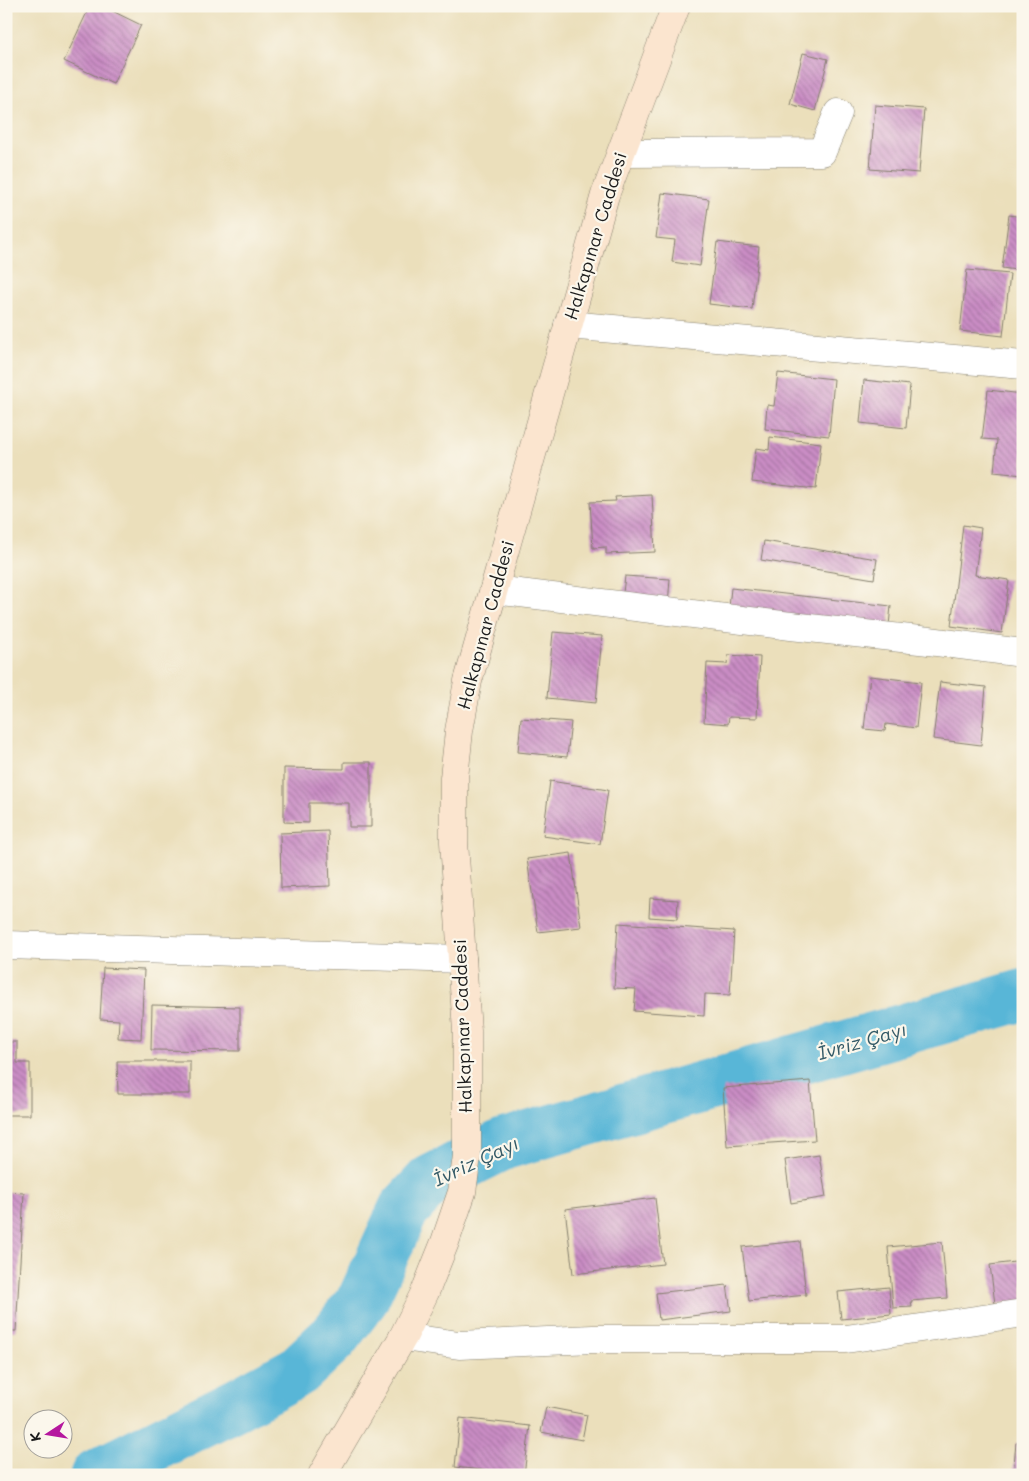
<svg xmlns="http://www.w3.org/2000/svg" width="1029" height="1481" viewBox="0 0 1029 1481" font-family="Mali,sans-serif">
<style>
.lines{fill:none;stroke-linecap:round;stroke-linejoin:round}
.river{stroke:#59b6d7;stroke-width:52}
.building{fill:url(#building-back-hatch)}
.street-casing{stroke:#847e6c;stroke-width:29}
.secondary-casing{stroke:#847e6c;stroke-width:29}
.street{stroke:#fff;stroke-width:28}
.secondary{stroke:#fbe5cf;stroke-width:28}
.labels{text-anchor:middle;stroke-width:4.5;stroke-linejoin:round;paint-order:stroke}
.street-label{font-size:18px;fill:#1c1c1c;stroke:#fbf7ec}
.water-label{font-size:19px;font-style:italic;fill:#345a67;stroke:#fbf7ec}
</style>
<defs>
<pattern id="building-back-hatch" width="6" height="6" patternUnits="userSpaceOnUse" patternTransform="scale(1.25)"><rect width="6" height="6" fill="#ca8dc5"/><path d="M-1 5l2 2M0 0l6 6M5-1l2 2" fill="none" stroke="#a3729f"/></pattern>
</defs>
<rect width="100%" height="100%" fill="#fbf7ec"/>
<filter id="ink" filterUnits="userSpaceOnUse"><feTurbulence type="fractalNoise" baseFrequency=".02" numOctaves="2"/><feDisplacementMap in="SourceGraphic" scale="10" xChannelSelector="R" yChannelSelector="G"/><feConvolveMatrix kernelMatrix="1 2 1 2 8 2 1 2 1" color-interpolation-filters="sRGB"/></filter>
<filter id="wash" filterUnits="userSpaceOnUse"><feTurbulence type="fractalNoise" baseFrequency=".0096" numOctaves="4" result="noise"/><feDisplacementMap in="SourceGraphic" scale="20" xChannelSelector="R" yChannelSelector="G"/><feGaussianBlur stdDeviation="1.12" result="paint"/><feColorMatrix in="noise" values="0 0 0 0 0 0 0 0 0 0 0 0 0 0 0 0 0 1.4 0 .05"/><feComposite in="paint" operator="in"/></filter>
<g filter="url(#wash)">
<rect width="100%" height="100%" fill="#ebdfbb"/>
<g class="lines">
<path class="river" d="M96,1475l141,-71 61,-33 35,-33 30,-39 41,-90 26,-28 74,-37 519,-149"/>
</g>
<g id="blocks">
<g class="building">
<path d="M90,6h12l39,19 -28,59 -49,-23z"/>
<path d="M803,53l25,6 -13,52 -25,-7z"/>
<path d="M875,105l49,4 -5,64 -49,-4z"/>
<path d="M662,193l47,6 -9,67 -28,-4 3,-22 -19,-2z"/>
<path d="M1009,215l14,2v54l-21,-3z"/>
<path d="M717,242l42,5 -7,62 -43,-5z"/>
<path d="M967,270l43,4 -7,62 -43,-5z"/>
<path d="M778,373l56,6 -5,57 -64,-7 2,-24 7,1z"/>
<path d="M864,380l46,5 -4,43 -46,-5z"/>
<path d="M988,390l35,4v81l-29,-3 3,-32 -15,-1z"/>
<path d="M770,437l51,6 -5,46 -64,-7 4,-34 13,2z"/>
<path d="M652,495l3,57 -49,2v-7l-13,1 -3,-46 26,-1 -1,-4z"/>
<path d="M963,525l18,3 -6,47 34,5 -7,53 -51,-7z"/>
<path d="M764,541l113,18 -3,20 -113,-19z"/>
<path d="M625,576l45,3 -2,26 -46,-4z"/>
<path d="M731,588l160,18 -3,29 -160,-18z"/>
<path d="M553,632l49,4 -6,67 -49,-5z"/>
<path d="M728,655l32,2 -3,61 -28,-1 -1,7 -24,-2 3,-59 20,1z"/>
<path d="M870,676l51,6 -5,46 -30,-4 -1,7 -21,-2z"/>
<path d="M940,682l46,5 -5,58 -48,-6z"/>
<path d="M521,718l50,4 -4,35 -49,-5z"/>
<path d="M344,762h27v65h-22v-24h-40v20l-25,-1v-54l60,1z"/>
<path d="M550,781l58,9 -8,54 -57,-8z"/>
<path d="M328,831l2,55 -49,2 -1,-55z"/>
<path d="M571,853l10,74 -43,5 -11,-73z"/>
<path d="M650,898l28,2 -1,19 -28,-2z"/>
<path d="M618,923l116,8 -4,64 -25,-1 -1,22 -70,-5 2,-22 -22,-1z"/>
<path d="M103,968l41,2 -3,69 -23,-1 1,-18 -19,-1z"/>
<path d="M152,1005l88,2v44l-89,-1z"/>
<path d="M6,1042h11v21h13v52h-24z"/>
<path d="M117,1061h73v33h-72z"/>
<path d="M810,1081l5,59 -88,6 -4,-58z"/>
<path d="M819,1155l7,42 -35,6 -6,-43z"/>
<path d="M6,1192l18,1 -8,138h-10z"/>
<path d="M655,1198l8,66 -90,10 -8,-65z"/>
<path d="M800,1241l6,54 -57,6 -7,-54z"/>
<path d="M942,1242l5,56 -36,3 1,6 -19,1 -5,-61z"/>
<path d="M1023,1261v40l-28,3 -5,-39z"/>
<path d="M727,1285l4,26 -72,9 -3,-27z"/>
<path d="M889,1287l2,27 -50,5 -3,-27z"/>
<path d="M546,1407l41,8 -5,25 -41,-8z"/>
<path d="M460,1418l70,8 -6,49 -69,-8z"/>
<path d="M1016,1443h7v32h-10z"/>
</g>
</g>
</g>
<g filter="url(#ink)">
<use href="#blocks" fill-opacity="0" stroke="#847e6c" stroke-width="1"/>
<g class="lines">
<defs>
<g id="street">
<path d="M622,153l200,-1 16,-39"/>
<path d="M568,325l455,40"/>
<path d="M494,590l297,36 138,15 94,12"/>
<path d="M6,945l456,14"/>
<path d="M403,1337l56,8 134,-6h253l177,-26"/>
</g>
<path id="secondary" d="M322,1475l81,-138 22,-45 20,-50 17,-50 5,-36v-125l-13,-189v-64l5,-47 9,-50 137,-486 71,-189"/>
</defs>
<use href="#street" class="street-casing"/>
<use href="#secondary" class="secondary-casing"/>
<use href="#street" class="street"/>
<use href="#secondary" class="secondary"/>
</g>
</g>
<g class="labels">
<g class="street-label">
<text transform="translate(596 236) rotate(-73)" y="6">Halkapınar Caddesi</text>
<text transform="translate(486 625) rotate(-75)" y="6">Halkapınar Caddesi</text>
<text transform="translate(463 1026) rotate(-92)" y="6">Halkapınar Caddesi</text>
</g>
<g class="water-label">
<text transform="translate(862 1041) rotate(-16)" y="7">İvriz Çayı</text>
<text transform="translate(476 1161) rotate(-25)" y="7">İvriz Çayı</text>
</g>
</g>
<rect width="1029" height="1481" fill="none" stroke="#fbf7ec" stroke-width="25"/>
<g transform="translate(48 1434) rotate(258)"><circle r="24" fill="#fbf7ec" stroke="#a29f99"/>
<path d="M0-4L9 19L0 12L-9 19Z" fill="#b5179e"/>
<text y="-8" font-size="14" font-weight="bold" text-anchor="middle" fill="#1c1c1c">K</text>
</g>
</svg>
